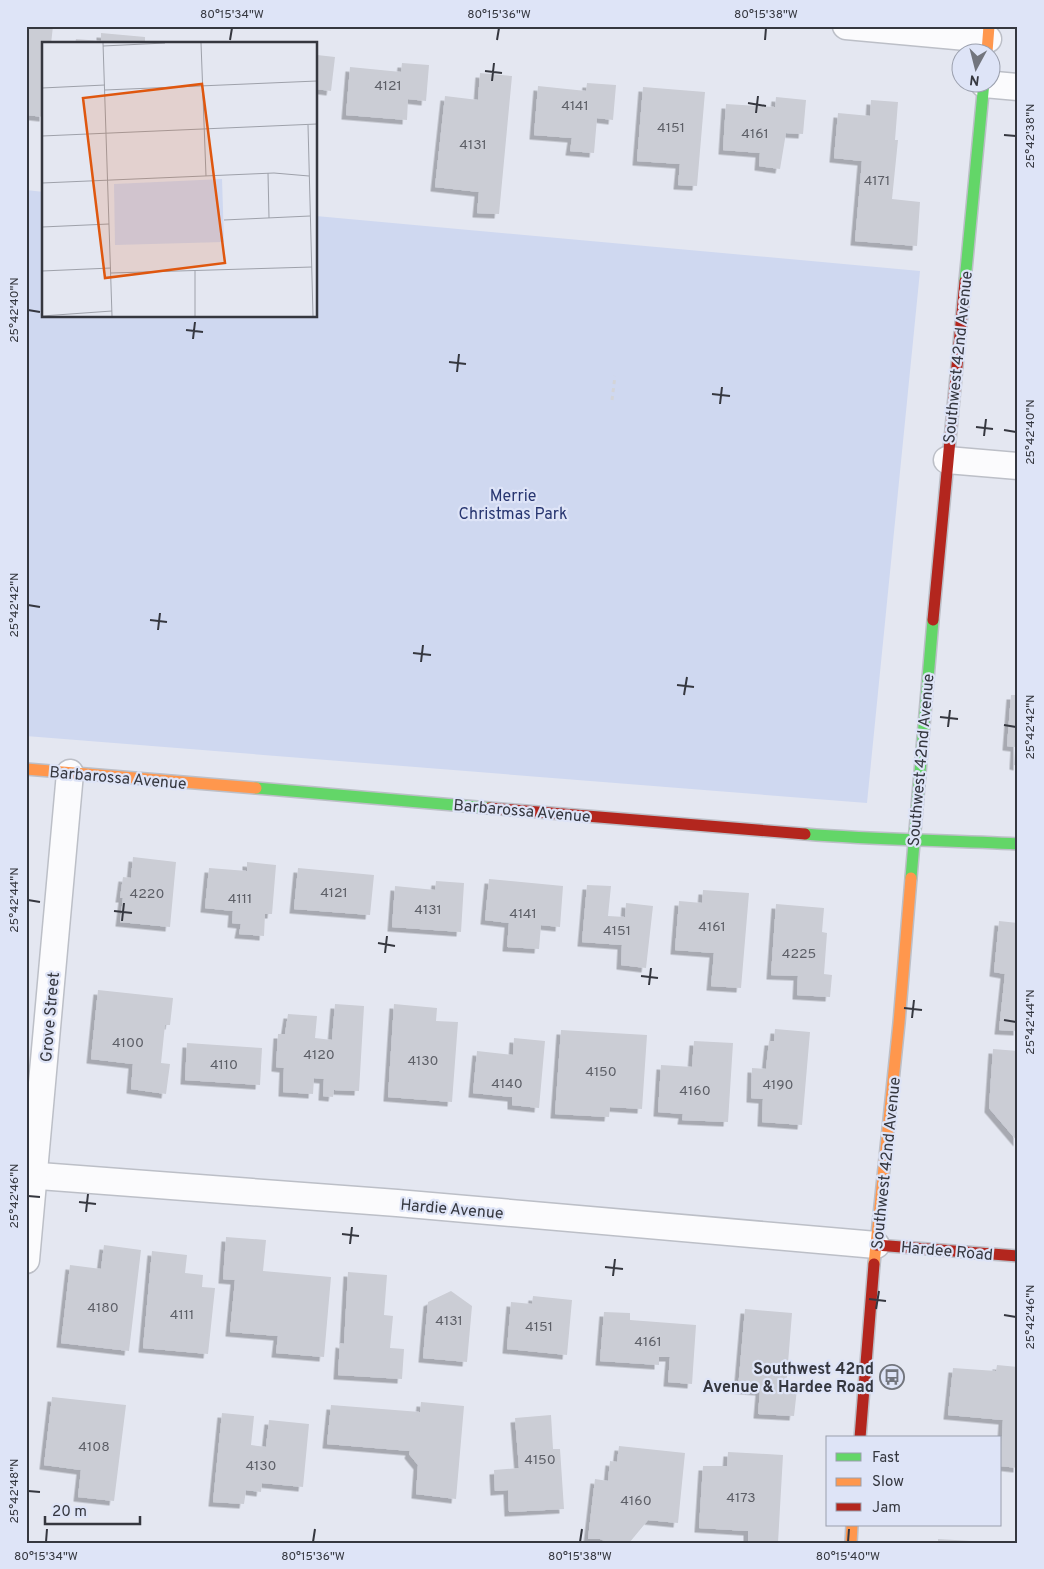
<svg xmlns="http://www.w3.org/2000/svg" width="1044" height="1569" viewBox="0 0 1044 1569" font-family="Overpass,sans-serif">
<style>
.green{fill:#cfd8f0}
.building{fill:#cbcdd5;filter:url(#shadow)}
.lines{fill:none;stroke-linecap:round;stroke-linejoin:round}
.street-casing{stroke:#bcbfc7;stroke-width:29}
.fast-casing{stroke:#bcbfc7;stroke-width:14}
.slow-casing{stroke:#bcbfc7;stroke-width:14}
.jam-casing{stroke:#bcbfc7;stroke-width:14}
.path{stroke:#d3d4d8;stroke-width:3;stroke-dasharray:4 4;stroke-linecap:butt}
.street{stroke:#fbfbfd;stroke-width:26}
.fast{stroke:#63d668;stroke-width:11}
.slow{stroke:#ff974d;stroke-width:11}
.jam{stroke:#b3261e;stroke-width:11}
.ticks{fill:none;stroke:#35373f;stroke-width:2}
.labels{text-anchor:middle;stroke-width:4.5;stroke-linejoin:round;paint-order:stroke}
.number-label{font-size:14px;fill:#5d5f67}
.street-label{font-size:16px;fill:#35373f;stroke:#dee4f7}
.park-label{font-size:16px;fill:#273570;stroke:#dee4f7}
.poi-label{font-size:16px;font-weight:bold;fill:#35373f;stroke:#dee4f7;text-anchor:end}
.inset-road{fill:none;stroke:#9ea1aa;stroke-width:1}
.view{fill:#df570f;fill-opacity:0.15;stroke:#df570f;stroke-width:2.5}
.inset-edge{fill:none;stroke:#35373f;stroke-width:2.5}
.neatline{fill:none;stroke:#35373f;stroke-width:2}
.ticks-label{font-size:12px;text-anchor:middle;fill:#35373f}
</style>
<defs>
<filter id="shadow"><feDropShadow dx="-4.5" dy="4.5" stdDeviation="0" flood-color="#0004"/></filter>
</defs>
<rect width="100%" height="100%" fill="#e4e7f1"/>
<path class="green" d="M26,190l18,2v124h272v-100l604,55 -53,532 -841,-67z"/>
<g class="building">
<path d="M26,26h27l-2,18h-7v73l-18,-2z"/>
<path d="M101,33l44,4v7h-70l1,-5 25,2z"/>
<path d="M317,55l18,2 -4,34 -15,-2z"/>
<path d="M402,63l27,2 -3,36 -18,-2 -1,21 -61,-5 4,-48 51,5z"/>
<path d="M480,73l32,3 -13,138 -22,-1 2,-21 -44,-5 10,-91 33,4z"/>
<path d="M587,83l29,2 -3,35 -16,-2 -3,35 -24,-2 2,-13 -38,-3 4,-49 48,5z"/>
<path d="M643,87l62,5 -8,94 -19,-1 2,-21 -43,-3z"/>
<path d="M776,97l30,3 -3,34 -17,-1 -6,36 -21,-3 1,-13 -37,-3 3,-46 49,3z"/>
<path d="M871,100l27,2 -3,38h3l-6,59 28,3 -3,44 -62,-5 7,-80 -28,-3 4,-45 32,3z"/>
<path d="M1011,695h7v71l-4,-1 1,-18 -8,-1z"/>
<path d="M133,857l43,5 -6,65 -50,-5 3,-24h-3l3,-21 8,1z"/>
<path d="M247,862l29,3 -4,49h-7l-1,22 -25,-2 2,-10 -9,-1 1,-12 -28,-3 4,-40 38,3z"/>
<path d="M298,868l76,7 -4,40 -76,-6z"/>
<path d="M489,879l74,7 -3,41 -19,-2 -2,24 -32,-2 2,-24 -24,-3z"/>
<path d="M436,881l28,2 -3,49 -69,-5 3,-41 40,4z"/>
<path d="M587,885l24,1 -3,30 17,1 1,-14 27,3 -7,62 -25,-3 1,-20 -40,-3z"/>
<path d="M703,890l46,3 -8,95 -30,-2 3,-33 -39,-3 4,-49 23,2z"/>
<path d="M776,904l48,4 -2,24 5,1 -3,41 8,1 -2,22 -33,-2 1,-19 -27,-1z"/>
<path d="M999,921l19,2v108l-19,-1 6,-56 -11,-2z"/>
<path d="M98,990l75,8 -3,27h-5l-4,38 9,1 -4,30 -35,-5 2,-25 -42,-5z"/>
<path d="M335,1004l29,2 -5,85 -25,-1 -1,7 -10,-1 1,-17 -10,-1 -1,16 -30,-2 1,-24 -8,-1 2,-33h7l3,-20 29,2 -2,22 17,2z"/>
<path d="M394,1004l43,4 -1,13 22,1 -6,80 -64,-5z"/>
<path d="M775,1029l35,3 -8,93 -40,-3 1,-23 -12,-1 1,-30 14,1 3,-28h5z"/>
<path d="M561,1030l86,5 -5,74 -32,-2 -1,10 -54,-3z"/>
<path d="M514,1038l31,3 -6,67 -27,-3v-8l-39,-4 4,-42 36,4z"/>
<path d="M694,1041l39,2 -5,79 -46,-2 1,-6 -25,-2 3,-47 31,2z"/>
<path d="M187,1043l75,5 -2,37 -75,-5z"/>
<path d="M993,1049l25,2v91l-29,-34z"/>
<path d="M226,1237l40,3 -3,31 68,6 -7,80 -48,-4 2,-17 -48,-4 5,-52 -12,-1z"/>
<path d="M104,1245l37,5 -12,101 -68,-8 9,-78 31,4z"/>
<path d="M152,1251l35,4 -2,18 18,2 -1,12 13,1 -7,66 -65,-6z"/>
<path d="M348,1272l39,3 -3,40 9,1 -3,32 14,1 -2,30 -64,-4 2,-32 4,1z"/>
<path d="M451,1291l21,15 -5,56 -44,-4 5,-56z"/>
<path d="M533,1296l39,4 -5,55 -60,-6 4,-47 21,2z"/>
<path d="M745,1309l47,4 -6,75 11,1 -3,27 -36,-2 2,-23 -22,-2z"/>
<path d="M604,1312l26,1v7l66,5 -4,59 -24,-2 2,-25h-11v8l-59,-4z"/>
<path d="M997,1365l21,2v101l-18,-2 3,-46 -55,-5 5,-47 43,3z"/>
<path d="M52,1397l74,8 -12,96 -36,-4 3,-27 -37,-5z"/>
<path d="M421,1402l43,4 -8,93 -40,-5 2,-29 -9,-11 1,-3 -83,-7 4,-39 89,7z"/>
<path d="M222,1413l32,3 -3,29 15,2 3,-27 40,4 -6,63 -41,-4 -1,9 -15,-2 -2,14 -31,-2z"/>
<path d="M551,1415l2,34h7l4,60 -55,3 -1,-22 -13,1 -1,-21 25,-2 -4,-50z"/>
<path d="M619,1446l66,7 -7,70 -30,-3 -19,23h-19l-10,-4h-12l7,-60 13,2 2,-20 7,1z"/>
<path d="M728,1452l55,3 -5,88h-30v-12l-49,-3 4,-62h24z"/>
<path d="M938,1539l34,2v2h-34z"/>
</g>
<g class="lines">
<defs>
<g id="street">
<path d="M846,26l142,13"/>
<path d="M984,84l34,3"/>
<path d="M947,460l71,6"/>
<path d="M26,1175l371,28 479,42"/>
<path d="M26,1260l44,-487"/>
</g>
<g id="fast">
<path d="M965,281l19,-199"/>
<path d="M256,788l233,20"/>
<path d="M805,834c71,6 142,6 213,10"/>
<path d="M911,878l22,-258"/>
</g>
<g id="slow">
<path d="M987,52l2,-26"/>
<path d="M26,769l230,19"/>
<path d="M874,1264l25,-241 12,-145"/>
<path d="M851,1543l1,-18"/>
</g>
<g id="jam">
<path d="M933,620l32,-339"/>
<path d="M489,808l316,26"/>
<path d="M876,1245l142,11"/>
<path d="M860,1438l14,-174"/>
</g>
</defs>
<use href="#street" class="street-casing"/>
<use href="#fast" class="fast-casing"/>
<use href="#slow" class="slow-casing"/>
<use href="#jam" class="jam-casing"/>
<path class="path" d="M612,400l3,-24"/>
<use href="#street" class="street"/>
<use href="#fast" class="fast"/>
<use href="#slow" class="slow"/>
<use href="#jam" class="jam"/>
</g>
<path class="ticks" d="M230,40l2,-12M497,40l2,-12M765,40l1,-12M485,71l17,2M492,81l2,-18M748,103l18,3M756,113l2,-17M1004,135l12,1M28,310l12,2M186,330l17,2M193,339l2,-17M449,362l17,2M457,372l2,-18M712,394l18,2M720,404l2,-17M976,427l17,2M1004,430l12,2M984,436l2,-17M28,605l12,2M150,620l17,2M158,630l2,-17M413,653l18,2M421,662l2,-17M677,685l17,2M684,695l3,-18M940,717l18,2M1004,725l12,2M948,727l2,-17M28,900l12,2M114,911l18,2M122,921l2,-18M378,943l17,3M385,953l2,-17M641,976l17,2M649,985l2,-17M904,1008l18,2M912,1018l2,-18M1004,1020l12,2M28,1196l12,1M79,1202l17,2M86,1212l2,-18M342,1234l17,2M350,1244l2,-17M605,1267l18,2M613,1276l2,-17M869,1299l17,2M876,1309l3,-18M1004,1315l12,2M28,1491l12,1M46,1542l1,-13M313,1542l2,-13M580,1542l2,-13M848,1542l1,-13"/>
<defs>
<symbol id="bus-ring" viewBox="-11 -11 22 22"><circle r="9.5" fill="#dee4f7" stroke="#72757d" stroke-width="1.5"/><path d="M-5-6H5V4H4V6H2V4H-2V6H-4V4H-5ZM-3.5-4V0h7V-4ZM-3.5 1.2v1.5H-2V1.2ZM2 1.2v1.5H3.5V1.2Z" fill="#72757d"/></symbol>
</defs>
<g fill-rule="evenodd">
<use href="#bus-ring" x="878" y="1363" width="28" height="28"/>
</g>
<g class="labels">
<g class="number-label">
<text x="388" y="90">4121</text>
<text x="575" y="110">4141</text>
<text x="671" y="132">4151</text>
<text x="755" y="138">4161</text>
<text x="473" y="149">4131</text>
<text x="877" y="185">4171</text>
<text x="334" y="897">4121</text>
<text x="147" y="898">4220</text>
<text x="240" y="903">4111</text>
<text x="428" y="914">4131</text>
<text x="523" y="918">4141</text>
<text x="712" y="931">4161</text>
<text x="617" y="935">4151</text>
<text x="799" y="958">4225</text>
<text x="128" y="1047">4100</text>
<text x="319" y="1059">4120</text>
<text x="423" y="1065">4130</text>
<text x="224" y="1069">4110</text>
<text x="601" y="1076">4150</text>
<text x="507" y="1088">4140</text>
<text x="778" y="1089">4190</text>
<text x="695" y="1095">4160</text>
<text x="103" y="1312">4180</text>
<text x="182" y="1319">4111</text>
<text x="449" y="1325">4131</text>
<text x="539" y="1331">4151</text>
<text x="648" y="1346">4161</text>
<text x="94" y="1451">4108</text>
<text x="540" y="1464">4150</text>
<text x="261" y="1470">4130</text>
<text x="741" y="1502">4173</text>
<text x="636" y="1505">4160</text>
</g>
<g class="street-label">
<text transform="translate(957 357) rotate(-84)" y="6">Southwest 42nd Avenue</text>
<text transform="translate(920 760) rotate(-85)" y="6">Southwest 42nd Avenue</text>
<text transform="translate(118 777) rotate(5)" y="6">Barbarossa Avenue</text>
<text transform="translate(522 810) rotate(5)" y="6">Barbarossa Avenue</text>
<text transform="translate(49 1017) rotate(-85)" y="6">Grove Street</text>
<text transform="translate(885 1163) rotate(-84)" y="6">Southwest 42nd Avenue</text>
<text transform="translate(452 1208) rotate(5)" y="6">Hardie Avenue</text>
<text transform="translate(947 1250) rotate(5)" y="6">Hardee Road</text>
</g>
<g class="park-label">
<text x="513" y="501">Merrie<tspan x="513" dy="18">Christmas Park</tspan></text>
</g>
<g class="poi-label">
<text x="874" y="1374">Southwest 42nd<tspan x="874" dy="18">Avenue &amp; Hardee Road</tspan></text>
</g>
</g>
<g transform="translate(42 42)">
<rect width="275" height="275" fill="#e4e7f1"/>
<path d="M180,137l2,63 -109,3 -1,-61z" fill="#cfd8f0"/>
<path class="inset-road" d="M61,1l9,273M159,1l5,133M61,4l62,-3M0,46l63,-3M63,48l212,-9M266,83l5,191M0,94l275,-12M226,131l1,45M0,141l232,-10 35,3M182,178l86,-4M0,185l67,-3M153,228v46M0,229l69,-3M69,231l201,-6M0,274l70,-5"/>
<path class="view" d="M160,42l23,179 -120,15 -22,-180z"/>
<rect width="275" height="275" class="inset-edge"/>
</g>
<rect width="1044" height="1569" fill="none" stroke="#dee4f7" stroke-width="55"/>
<rect x="826" y="1436" width="175" height="90" fill="#dee4f7" stroke="#9a9fad"/>
<rect x="836" y="1453" width="25" height="8" fill="#63d668" stroke="#9a9fad"/>
<text x="872" y="1462" font-size="15" fill="#35373f">Fast</text>
<rect x="836" y="1478" width="25" height="8" fill="#ff974d" stroke="#9a9fad"/>
<text x="872" y="1486" font-size="15" fill="#35373f">Slow</text>
<rect x="836" y="1503" width="25" height="8" fill="#b3261e" stroke="#9a9fad"/>
<text x="872" y="1512" font-size="15" fill="#35373f">Jam</text>
<g transform="translate(976 68) rotate(187)"><circle r="24" fill="#dee4f7" stroke="#9a9fad"/>
<path d="M0-4L9 19L0 12L-9 19Z" fill="#72757d"/>
<text y="-8" font-size="14" font-weight="bold" text-anchor="middle" fill="#35373f">N</text>
</g>
<path d="M45 1516v8h95v-8" fill="none" stroke="#35373f" stroke-width="2.5"/>
<text x="52" y="1516" font-size="15" fill="#35373f" stroke="#dee4f7" stroke-width="4" paint-order="stroke">20 m</text>
<rect x="28" y="28" width="988" height="1514" class="neatline"/>
<g class="ticks-label">
<text x="232" y="18">80°15'34"W</text>
<text x="499" y="18">80°15'36"W</text>
<text x="766" y="18">80°15'38"W</text>
<text transform="translate(1030 136) rotate(-90)" y="4">25°42'38"N</text>
<text transform="translate(14 310) rotate(-90)" y="4">25°42'40"N</text>
<text transform="translate(1030 432) rotate(-90)" y="4">25°42'40"N</text>
<text transform="translate(14 605) rotate(-90)" y="4">25°42'42"N</text>
<text transform="translate(1030 727) rotate(-90)" y="4">25°42'42"N</text>
<text transform="translate(14 900) rotate(-90)" y="4">25°42'44"N</text>
<text transform="translate(1030 1022) rotate(-90)" y="4">25°42'44"N</text>
<text transform="translate(14 1196) rotate(-90)" y="4">25°42'46"N</text>
<text transform="translate(1030 1317) rotate(-90)" y="4">25°42'46"N</text>
<text transform="translate(14 1491) rotate(-90)" y="4">25°42'48"N</text>
<text x="46" y="1560">80°15'34"W</text>
<text x="313" y="1560">80°15'36"W</text>
<text x="580" y="1560">80°15'38"W</text>
<text x="848" y="1560">80°15'40"W</text>
</g>
</svg>
